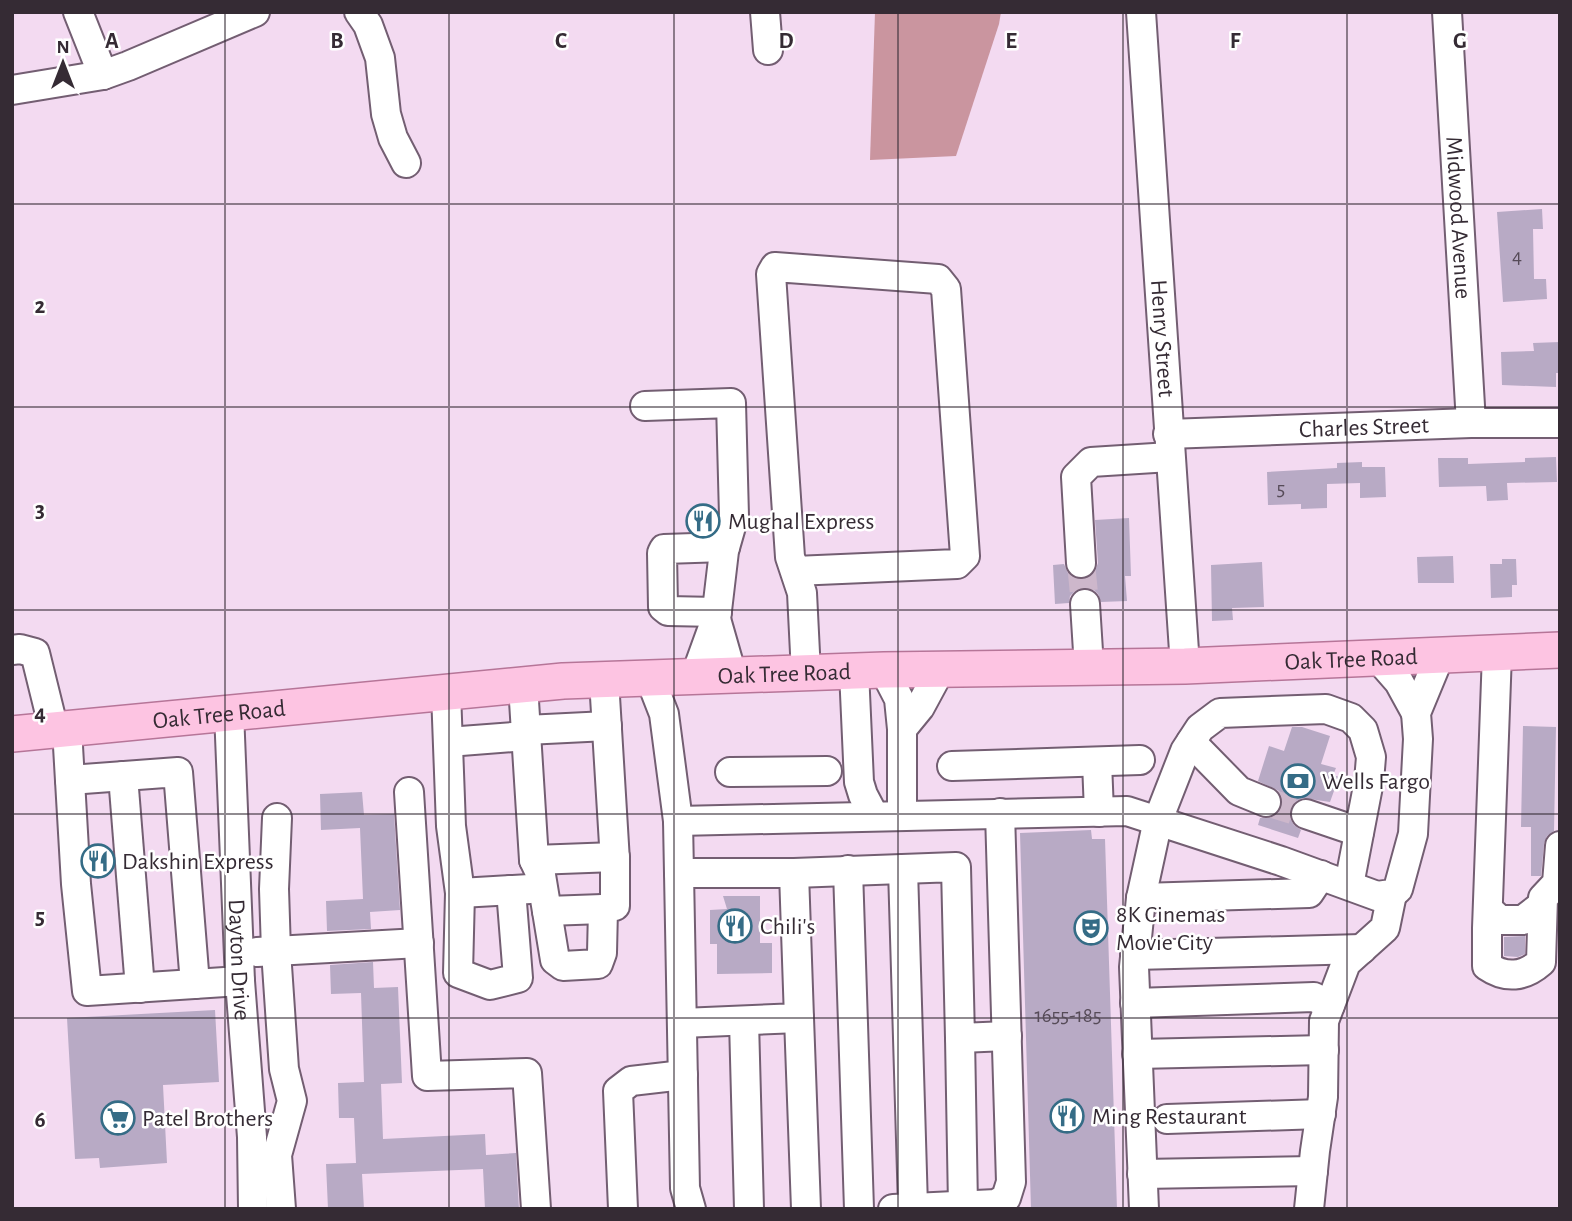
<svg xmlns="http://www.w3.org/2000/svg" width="1572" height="1221" viewBox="0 0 1572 1221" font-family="'Alegreya Sans',sans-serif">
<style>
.forest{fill:#ca959f}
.building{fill:#b8aac5}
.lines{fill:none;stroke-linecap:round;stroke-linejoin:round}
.minor-tunnel{stroke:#cdb7cb;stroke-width:28;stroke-dasharray:28 14;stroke-linecap:butt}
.minor-casing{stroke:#735e72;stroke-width:32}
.major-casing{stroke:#b67598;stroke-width:38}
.minor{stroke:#fff;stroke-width:28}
.major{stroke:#fdc4e2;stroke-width:35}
.grid{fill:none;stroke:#352b34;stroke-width:2;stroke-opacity:0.55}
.labels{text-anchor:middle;stroke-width:5;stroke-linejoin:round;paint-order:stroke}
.number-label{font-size:21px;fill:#564b58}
.street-label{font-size:24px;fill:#352b34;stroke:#fff}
.poi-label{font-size:24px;fill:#352b34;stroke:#fff;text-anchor:start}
.grid-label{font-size:23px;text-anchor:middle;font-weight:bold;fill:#352b34;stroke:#fff;stroke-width:5;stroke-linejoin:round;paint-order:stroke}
</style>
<rect width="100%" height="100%" fill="#f3daf1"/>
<path class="forest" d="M875,12h126l-2,12 -43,132 -86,4z"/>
<g class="building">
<path d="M1542,209l1,20h-10l1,50h12l1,20 -44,3 -6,-90z"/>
<path d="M1560,342v31h-4v14l-54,-2 -1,-33 33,-1 -1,-8z"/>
<path d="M1556,457l1,25 -50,1 1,17 -21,1 -1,-15 -47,1 -1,-29h30v6l57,-2v-4z"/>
<path d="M1362,462v5h23l1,30 -26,1v-15l-33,1v24l-26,1v-5l-33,1 -1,-33 70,-4v-5z"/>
<path d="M1129,518l2,58h-6l2,25 -26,1 -3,-8 -5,-5 -8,-2 -10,4 -5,5 -1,7 -14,1 -2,-39 11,-1 4,9 6,5 7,2 9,-3 5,-6 3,-8 -3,-43z"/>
<path d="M1453,556l1,27h-36l-1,-26z"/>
<path d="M1502,559h14l1,26h-5v12l-21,1 -1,-34h12z"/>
<path d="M1262,562l2,45 -32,1 1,12 -21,1 -1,-56z"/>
<path d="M1523,726l33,1 -2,104 -7,5 -3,8 -3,32h-10v-49h-10z"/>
<path d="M1292,727h10l28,9 -9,28 15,4 -3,7 6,2 -9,25 -27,-4 -7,3 -5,7 -1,10 4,7 7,5 -3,8 -40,-13 2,-7h8l8,-3 6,-7v-9l-3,-8 -21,-10 11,-35 15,5z"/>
<path d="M362,792l2,23 30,-1 6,96 -30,2 1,17 -44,2 -1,-30 37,-2 -3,-71 -39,2 -1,-36z"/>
<path d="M1091,830l1,9h13l12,370h-86l-11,-376z"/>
<path d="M723,896h37v47h12v30l-55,1v-30h-7v-34l17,-1z"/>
<path d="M1525,936v18l-7,3 -14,-1v-19z"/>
<path d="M373,962l1,26 24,-1 4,96 -21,1 2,55 102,-5 1,21 30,-2 3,56h-34l-2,-40 -121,5 2,35h-36l-2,-45 30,-1 -2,-45h-15l-1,-35 26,-1 -3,-89 -30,1 -1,-29z"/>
<path d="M215,1010l4,72 -56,3 4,78 -67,5 -1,-10 -24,1 -8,-141z"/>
</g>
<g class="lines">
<g class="minor-tunnel">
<path d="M1081,563l4,41"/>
<path d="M1266,802l40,12"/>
</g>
<defs>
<g id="minor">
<path d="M78,12l25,63"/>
<path d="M359,12l9,13 12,33 6,56 7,24 13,25"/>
<path d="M765,12l3,38"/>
<path id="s1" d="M1141,12l44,654"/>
<path id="s2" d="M1447,12l24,411"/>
<path d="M12,90l91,-15 25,-9 127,-54"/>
<path d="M645,406l86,-3 3,113 -10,35 -8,68"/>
<path id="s3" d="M1168,434l303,-11h89"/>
<path d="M1081,563l-5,-86 15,-15 79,-5"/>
<path d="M795,571l162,-7 8,-8 -19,-267 -8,-10 -163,-12 -4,7 19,283 12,36 4,80"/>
<path d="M1085,604l4,63"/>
<path d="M717,612l-49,-1 -5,-4 -1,-54 2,-4 61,-2"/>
<path d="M12,650l8,-1 15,4 19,77"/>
<path d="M1497,653l-10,275v38c19,13 37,11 54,-4l2,-64 14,-15 3,-37"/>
<path d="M1378,658l21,24 17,31"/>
<path d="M884,670l15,29 3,30"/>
<path d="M854,671l5,111 4,13 11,21"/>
<path d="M695,677l21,-58 16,56"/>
<path d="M650,678l14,36 14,107 7,367 6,21"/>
<path d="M523,685l11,175 7,15 14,85 8,6 35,-2 4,-11 1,-44 12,-3v-45l-11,-181"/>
<path d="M446,692l5,134 9,67 -2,80 32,12 28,-7 -7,-88"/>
<path id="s4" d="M229,712l11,269 12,156 1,72"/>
<path d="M67,729l9,155 11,107 153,-10"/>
<path d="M526,730l81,-4"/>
<path d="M448,742l78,-6"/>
<path d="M1191,742l48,49 27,11"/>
<path d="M1097,762l2,50"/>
<path d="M952,766l188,-6"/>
<path d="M730,772l97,-1"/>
<path d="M123,776l17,212"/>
<path d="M70,780l108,-8 17,212"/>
<path d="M409,792l18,284 100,-3 9,136"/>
<path d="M1306,814l53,18"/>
<path d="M902,815v-86l18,-22 20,-37"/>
<path d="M277,818l-3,71 2,62 8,118 8,32 -15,54 4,54"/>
<path d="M678,821l449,-10 154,50 96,35 15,-2 6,-5 15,-55 5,-95 -2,-26 24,-58"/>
<path d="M534,860l81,-3"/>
<path d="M903,869l10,338"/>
<path d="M848,870l11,339"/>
<path d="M679,873h115l5,145 -117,5"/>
<path d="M794,873l162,-6 4,171 47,-2"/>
<path d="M460,893l70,-4"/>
<path d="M1141,898l168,-5 12,-18"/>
<path d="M1488,909l12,11h23l18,-14"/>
<path d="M547,911l56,-2"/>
<path d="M257,952l162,-9"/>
<path d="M1135,955l227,-6"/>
<path d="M1135,1003l179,-6 16,8"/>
<path d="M799,1018l7,191"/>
<path d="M744,1021l5,188"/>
<path d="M960,1038l3,168"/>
<path d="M1137,1054l187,-4"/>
<path d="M1167,1119l154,-5"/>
<path d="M1142,1174l171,-3"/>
<path d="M623,1209l-5,-118 13,-10 52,-6"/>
<path d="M893,1209l103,-5 10,-6 5,-16 -11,-369"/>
<path d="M1144,1209l-10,-242 7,-69 17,-78 27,-69 15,-23 20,-15 106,-4 25,9 12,12 8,27 -2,24 -20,104"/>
<path d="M1309,1209l6,-58 8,-54 1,-76 22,-58 39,-35 7,-34"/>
</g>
<g id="major">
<path id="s5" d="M12,734l551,-53 321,-11 301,-4 375,-16"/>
</g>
</defs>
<use href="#minor" class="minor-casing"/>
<use href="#major" class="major-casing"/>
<use href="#minor" class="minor"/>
<use href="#major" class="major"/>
</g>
<path class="grid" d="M225,12v1197M449,12v1197M674,12v1197M898,12v1197M1123,12v1197M1347,12v1197M12,204h1548M12,407h1548M12,610h1548M12,814h1548M12,1018h1548"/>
<defs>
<symbol id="restaurant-ring" viewBox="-11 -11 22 22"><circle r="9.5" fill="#fff" stroke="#356c86" stroke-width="1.5"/><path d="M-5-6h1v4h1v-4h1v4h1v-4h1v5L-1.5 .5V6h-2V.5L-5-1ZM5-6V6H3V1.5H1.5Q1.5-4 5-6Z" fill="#356c86"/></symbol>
<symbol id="bank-ring" viewBox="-11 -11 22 22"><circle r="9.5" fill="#fff" stroke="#356c86" stroke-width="1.5"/><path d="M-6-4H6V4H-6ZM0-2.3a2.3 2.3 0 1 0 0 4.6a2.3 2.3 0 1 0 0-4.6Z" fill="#356c86"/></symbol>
<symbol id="theatre-ring" viewBox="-11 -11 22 22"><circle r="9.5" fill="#fff" stroke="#356c86" stroke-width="1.5"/><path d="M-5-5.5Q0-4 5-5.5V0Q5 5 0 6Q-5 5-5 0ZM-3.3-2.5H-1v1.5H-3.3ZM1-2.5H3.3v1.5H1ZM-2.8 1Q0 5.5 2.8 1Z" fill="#356c86"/></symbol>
<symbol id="supermarket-ring" viewBox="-11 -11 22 22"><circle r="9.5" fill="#fff" stroke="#356c86" stroke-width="1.5"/><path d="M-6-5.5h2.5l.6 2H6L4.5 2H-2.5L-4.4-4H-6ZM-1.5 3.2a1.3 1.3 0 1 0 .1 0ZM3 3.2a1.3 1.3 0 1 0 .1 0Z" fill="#356c86"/></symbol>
</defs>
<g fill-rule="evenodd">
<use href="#restaurant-ring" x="684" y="502" width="38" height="38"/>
<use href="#bank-ring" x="1279" y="762" width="38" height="38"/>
<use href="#restaurant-ring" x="79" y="842" width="38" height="38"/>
<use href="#restaurant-ring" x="716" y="907" width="38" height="38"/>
<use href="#theatre-ring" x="1072" y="909" width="38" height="38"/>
<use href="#restaurant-ring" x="1048" y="1097" width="38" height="38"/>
<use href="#supermarket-ring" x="99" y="1099" width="38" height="38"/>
</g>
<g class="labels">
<g class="number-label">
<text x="1517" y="263">4</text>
<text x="1281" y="495">5</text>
<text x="1068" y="1022">1655-185</text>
</g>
<g class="street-label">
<text dy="8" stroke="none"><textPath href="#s2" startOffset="206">Midwood Avenue</textPath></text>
<text dy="8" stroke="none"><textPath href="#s1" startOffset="327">Henry Street</textPath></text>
<text dy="8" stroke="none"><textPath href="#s3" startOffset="196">Charles Street</textPath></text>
<text dy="8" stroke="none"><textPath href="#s5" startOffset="1342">Oak Tree Road</textPath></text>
<text dy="8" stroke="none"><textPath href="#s5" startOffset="775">Oak Tree Road</textPath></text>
<text dy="8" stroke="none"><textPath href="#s5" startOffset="208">Oak Tree Road</textPath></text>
<text dy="8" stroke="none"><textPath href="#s4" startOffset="248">Dayton Drive</textPath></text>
</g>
<g class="poi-label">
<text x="728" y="529">Mughal Express</text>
<text x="1322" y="789">Wells Fargo</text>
<text x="122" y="869">Dakshin Express</text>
<text x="1116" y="922">8K Cinemas<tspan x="1116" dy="28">Movie City</tspan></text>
<text x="760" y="934">Chili's</text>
<text x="1092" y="1124">Ming Restaurant</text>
<text x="142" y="1126">Patel Brothers</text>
</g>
</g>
<g class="grid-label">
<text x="112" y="48">A</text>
<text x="337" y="48">B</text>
<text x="561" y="48">C</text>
<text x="786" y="48">D</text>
<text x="1011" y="48">E</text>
<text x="1235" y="48">F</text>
<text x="1460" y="48">G</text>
<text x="40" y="313">2</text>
<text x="40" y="517">3</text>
<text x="40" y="720">4</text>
<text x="40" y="924">5</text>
<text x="40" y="1127">6</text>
</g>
<rect width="1572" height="1221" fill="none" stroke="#352b34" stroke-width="28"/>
<g transform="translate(63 63)" stroke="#ffffff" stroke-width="5" paint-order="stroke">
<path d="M0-5L12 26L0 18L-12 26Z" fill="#352b34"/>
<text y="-10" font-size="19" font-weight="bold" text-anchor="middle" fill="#352b34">N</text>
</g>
</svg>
